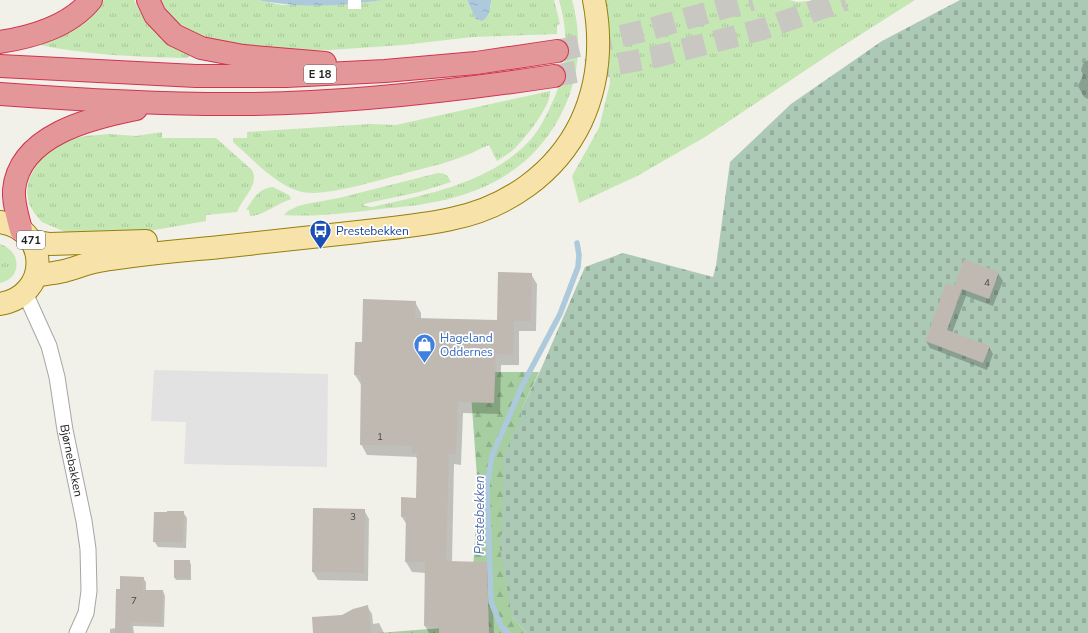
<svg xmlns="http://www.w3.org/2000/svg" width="1088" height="633" viewBox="0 0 1088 633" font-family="'Nunito Sans',sans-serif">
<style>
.grass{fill:url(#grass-tufts)}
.forest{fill:url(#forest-firs)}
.cemetery{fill:url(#cemetery-stones)}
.parking{fill:#e2e2e2}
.water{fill:url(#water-ripples)}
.pier{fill:#fff}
.shadow{fill:#0003}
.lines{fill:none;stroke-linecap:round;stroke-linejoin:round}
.stream{stroke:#adc9dc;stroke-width:5.5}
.building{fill:#bfb9b2}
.highway-tunnel{stroke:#c8c7c1;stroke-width:22;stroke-dasharray:22 11;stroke-linecap:butt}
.street-casing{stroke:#a6a6a6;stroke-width:17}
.primary-casing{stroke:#967f0a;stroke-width:24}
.highway-casing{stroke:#d1344f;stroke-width:24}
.street{stroke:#fff;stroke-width:15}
.primary{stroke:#f7e2a9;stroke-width:22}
.highway{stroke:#e39798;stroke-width:22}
.labels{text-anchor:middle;stroke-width:3.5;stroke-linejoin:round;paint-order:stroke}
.number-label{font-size:10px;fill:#494846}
.shield{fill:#fff;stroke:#646464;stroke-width:1}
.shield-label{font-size:11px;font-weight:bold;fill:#222}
.transit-label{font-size:12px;fill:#164399;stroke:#fff;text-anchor:start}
.shop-label{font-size:12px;fill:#366cbe;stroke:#fff;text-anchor:start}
.street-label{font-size:12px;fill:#222;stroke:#fff}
.water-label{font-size:13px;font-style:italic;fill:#5370ad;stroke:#fff}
</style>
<defs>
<pattern id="grass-tufts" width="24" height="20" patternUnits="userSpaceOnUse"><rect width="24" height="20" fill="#c4e7b3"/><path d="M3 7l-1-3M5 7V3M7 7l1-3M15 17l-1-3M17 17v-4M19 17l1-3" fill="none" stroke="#a8c69a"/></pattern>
<pattern id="forest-firs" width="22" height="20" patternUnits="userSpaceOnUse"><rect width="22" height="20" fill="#a6cea1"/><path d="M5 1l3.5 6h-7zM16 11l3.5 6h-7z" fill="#8fb18a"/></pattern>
<pattern id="cemetery-stones" width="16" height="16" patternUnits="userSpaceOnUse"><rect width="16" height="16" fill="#acc9b5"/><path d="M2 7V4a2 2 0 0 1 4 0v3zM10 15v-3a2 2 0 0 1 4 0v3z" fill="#94ac9b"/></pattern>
<pattern id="water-ripples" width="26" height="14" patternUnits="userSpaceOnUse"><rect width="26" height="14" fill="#adc9dc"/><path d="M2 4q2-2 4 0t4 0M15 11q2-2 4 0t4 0" fill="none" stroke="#95acbc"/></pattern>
</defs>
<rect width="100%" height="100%" fill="#f1f0e9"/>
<g class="grass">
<path d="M104,0h30c15,30 25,39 55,55l1,2 -4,1c-49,-1 -98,-3 -146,-13 24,-10 49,-24 64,-45z"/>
<path d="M158,0h100l24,5 75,-2 26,-3h84l7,14 17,-6v-8h63l6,24 -3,1v9l-85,3 -69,8 -74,5h-66l-62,-13 -19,-9 -13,-11z"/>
<path d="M559,0h13c10,35 8,73 -7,106 -25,56 -72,85 -131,96 -17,4 -36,5 -54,7 -32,4 -64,8 -96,6l4,-4 10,-5 8,-2 33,-6 99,-25c8,0 10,3 13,9l-32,10 -56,12 2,2 7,1c56,-13 120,-24 160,-69 9,-11 15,-24 21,-37 15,-32 16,-68 6,-101z"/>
<path d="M603,0h186l8,2 24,-2h94l-82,52 -128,85 -68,39 -58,27 -7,-27 27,-48 11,-45z"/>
<path d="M550,91c2,14 -26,49 -37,59 -5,4 -10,7 -16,11l-8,-16c-8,3 -16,8 -25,11 -19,8 -41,12 -61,18 -25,6 -77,23 -101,18 -27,-7 -49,-33 -69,-50v-4h14v-6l123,-8 26,1z"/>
<path d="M162,132v6h54l36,32c8,15 -10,28 -15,42l-31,3v6l-80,14 -58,-2 -26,-11 -7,-8 -6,-10 -2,-12 2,-13 6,-11 6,-9 14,-12 14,-7 16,-4 24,-2 27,2z"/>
<path d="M273,187l16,8 2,4c-13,4 -28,17 -41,17l-1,-6h-3c6,-10 13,-22 27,-23z"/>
<path d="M0,244c21,7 23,34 0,39z"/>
</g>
<path class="forest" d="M448,372h91l-17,36 -10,209 15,16h-149l64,-5 29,-27 7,-110 -8,-111z"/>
<path class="cemetery" d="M960,0h128v633h-561l-15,-16 -13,-74 3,-17 2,-70 17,-39 1,-9 19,-39 44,-102 38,-14 90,24 3,-11 14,-104 61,-58 91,-63z"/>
<path class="parking" d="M154,370l174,4 -1,93 -143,-3 2,-42 -35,-1z"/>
<g class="water">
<path d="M258,0h125c-45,6 -80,9 -125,0z"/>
<path d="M467,0h24c0,8 -2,17 -9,21l-6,-2z"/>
</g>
<rect class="pier" x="348" y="0" width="13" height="9"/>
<g class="shadow">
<path d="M1088,60v39l-4,-2 -6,-11 5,-11 -2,-5 2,-6z"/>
<path d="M998,273l5,8 -10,25 -27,-10 -14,37 37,14 4,7 -6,16 -57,-22 -4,-7 29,-54z"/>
<path d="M531,274l6,10 -1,47h-17v34h-18l-1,49 -37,-1 -2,52 -7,-1 -2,98 34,1 6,11 2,59h-65l-4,-7 1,-53 -14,-1 -6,-10 1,-37 -5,-8 15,-18 1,-38 -2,-4 -49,-2 -6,-11 1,-58 -7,-11 8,-32 52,-41 6,11v6l77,2z"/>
<path d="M364,510l5,9 -1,62 -50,-1 -5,-8z"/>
<path d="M183,512l4,6 -1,30 -28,-1 -4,-6z"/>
<path d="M189,561l2,3v16h-15l-1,-2z"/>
<path d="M143,578l3,4v9h17l2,5 -1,31 -31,-1 1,7h-24v-4l6,-1 5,-38z"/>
<path d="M367,606l5,8 1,10 6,-1 5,10h-70l28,-17z"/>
</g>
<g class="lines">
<path class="stream" d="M508,633l-7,-7 -10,-24 -4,-116 5,-30 30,-70 38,-72 18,-47 1,-12 -2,-12"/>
</g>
<g class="building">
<path d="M964,259l35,13 -10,27 -27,-10 -15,41 43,16 -7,17 -58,-22 21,-58 8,3z"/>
<path d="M498,272l34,1 -1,48h-17l-1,34 -17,-1 -2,49 -36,-1 -2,52h-7l-3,107 41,1 2,71h-50v-6l-15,-1 1,-64h-20l1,-45h-5v-20l15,1 1,-45h-5v-7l-52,-1 1,-70h-7l1,-33h7l1,-43 53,2 -1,17 82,2z"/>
<path d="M313,508l52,1 -1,64 -52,-1z"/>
<path d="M167,511h17l-1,31h-30l1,-30h13z"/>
<rect x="174" y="560" width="16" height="18"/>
<path d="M120,576l24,1 -1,13h20l-1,33 -31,-1 1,11h-17l1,-44h4z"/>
<path d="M368,605l3,28h-58l-1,-16 30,-2 11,-6z"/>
</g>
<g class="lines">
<g class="highway-tunnel">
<path d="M557,51l86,-20 109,-31"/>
<path d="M554,76l101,-19 108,-28 82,-29"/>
</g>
<defs>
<g id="street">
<path id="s1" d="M25,293l24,53 8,31 8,53 19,91 4,28 1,42 -3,22 -9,20"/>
</g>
<g id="primary">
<path d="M0,222c50,7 50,74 0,82"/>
<path d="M31,241l19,3 96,-3"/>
<path d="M36,276c9,-2 19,-3 28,-5 12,-3 23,-8 35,-10 40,-7 80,-10 121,-14 46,-5 92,-10 138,-15 31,-4 62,-6 93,-13 55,-11 105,-45 130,-97 18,-39 21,-80 13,-122"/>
</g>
<g id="highway">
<path d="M148,0l7,15 19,20 27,13 42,8 82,7"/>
<path d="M0,42c32,-5 69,-15 91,-42"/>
<path d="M0,66l196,10h90l99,-5 91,-8 81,-12"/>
<path d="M0,94c82,6 165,11 248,10 102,-1 205,-13 306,-28"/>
<path d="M21,230c-3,-13 -8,-26 -7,-40 5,-55 77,-72 122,-81"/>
</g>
</defs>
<use href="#street" class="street-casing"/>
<use href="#primary" class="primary-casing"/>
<use href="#highway" class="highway-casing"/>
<use href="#street" class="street"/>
<use href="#primary" class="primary"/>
<use href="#highway" class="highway"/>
</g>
<defs>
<symbol id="bus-pin" viewBox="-11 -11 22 30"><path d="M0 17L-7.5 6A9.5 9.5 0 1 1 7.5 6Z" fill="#1a4fb4" stroke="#fff"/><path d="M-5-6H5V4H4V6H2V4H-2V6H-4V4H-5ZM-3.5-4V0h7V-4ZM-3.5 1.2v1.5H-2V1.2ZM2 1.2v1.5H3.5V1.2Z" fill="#fff"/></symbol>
<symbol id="shop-pin" viewBox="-11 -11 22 30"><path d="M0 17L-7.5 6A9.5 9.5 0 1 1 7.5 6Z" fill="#3f7fe0" stroke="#fff"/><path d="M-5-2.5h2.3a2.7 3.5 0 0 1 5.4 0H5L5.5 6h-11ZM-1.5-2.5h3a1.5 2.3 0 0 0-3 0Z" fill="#fff"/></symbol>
</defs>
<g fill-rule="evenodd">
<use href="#bus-pin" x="308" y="218" width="25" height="34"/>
<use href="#shop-pin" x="412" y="332" width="25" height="34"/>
</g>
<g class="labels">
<g class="number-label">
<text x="987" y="286">4</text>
<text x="380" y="440">1</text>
<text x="353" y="520">3</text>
<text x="134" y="604">7</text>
</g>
<g class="shield">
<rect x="304" y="65" width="32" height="18" rx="3"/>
<rect x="17" y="231" width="28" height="18" rx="3"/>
</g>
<g class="shield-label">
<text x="320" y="78">E 18</text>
<text x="31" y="244">471</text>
</g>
<g class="transit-label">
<text x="336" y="235">Prestebekken</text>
</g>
<g class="shop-label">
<text x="440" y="342">Hageland<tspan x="440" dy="14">Oddernes</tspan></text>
</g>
<g class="street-label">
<text dy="4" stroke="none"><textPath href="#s1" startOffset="175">Bjørnebakken</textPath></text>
</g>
<g class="water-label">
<text transform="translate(479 515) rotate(-90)" y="5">Prestebekken</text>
</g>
</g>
</svg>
